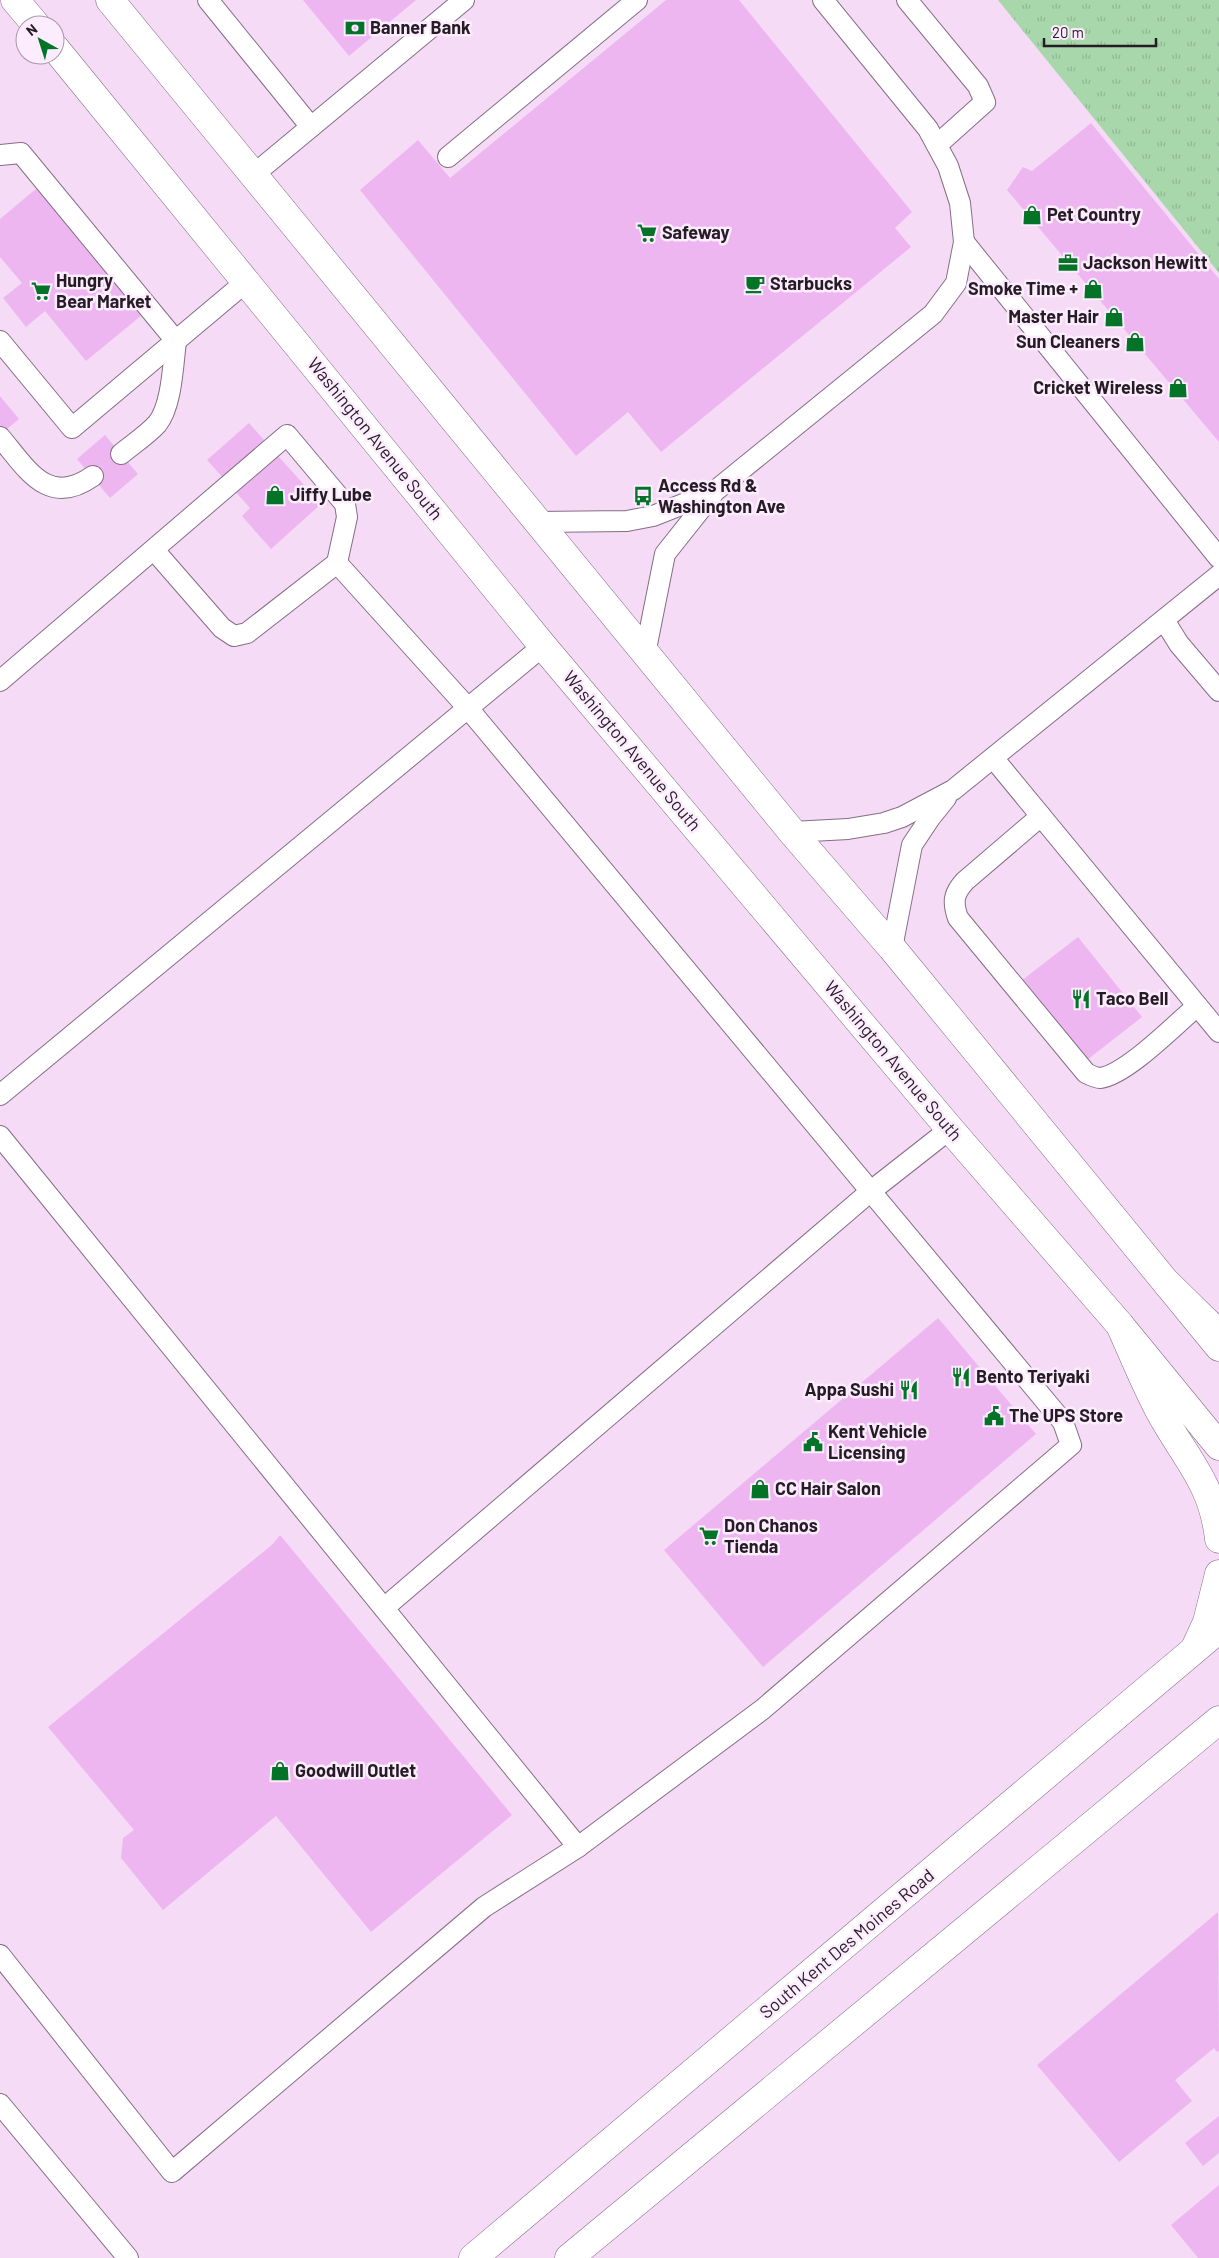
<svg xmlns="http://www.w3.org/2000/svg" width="1219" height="2258" viewBox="0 0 1219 2258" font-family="Barlow,sans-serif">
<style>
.grass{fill:url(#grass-tufts)}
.building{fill:#eeb6f0}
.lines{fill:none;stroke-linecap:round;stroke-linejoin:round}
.lane-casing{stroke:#856e86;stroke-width:22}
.primary-casing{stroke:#856e86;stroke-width:29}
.highway-casing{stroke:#856e86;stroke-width:29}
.lane{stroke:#fff;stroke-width:20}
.primary{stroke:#fff;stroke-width:28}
.highway{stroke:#fff;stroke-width:28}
.labels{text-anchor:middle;stroke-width:5;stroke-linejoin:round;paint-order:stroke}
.poi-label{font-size:18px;font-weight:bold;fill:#251c26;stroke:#fcecfd;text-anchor:start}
.street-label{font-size:18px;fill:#251c26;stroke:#fcecfd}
</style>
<defs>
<pattern id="grass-tufts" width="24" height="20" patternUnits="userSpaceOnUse" patternTransform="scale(1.25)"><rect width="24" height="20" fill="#a7d7ab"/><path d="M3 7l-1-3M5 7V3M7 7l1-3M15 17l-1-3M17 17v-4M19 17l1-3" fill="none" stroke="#90b893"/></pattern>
</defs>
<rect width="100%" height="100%" fill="#f5dbf6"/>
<path class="grass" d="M998,0h221v273z"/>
<g class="building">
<path d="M303,0h113l-67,56z"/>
<path d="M666,0h73l173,212 -17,16 16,19 -250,205 -33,-40 -52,44 -216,-266 58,-50 32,38z"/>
<path d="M1091,123l128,156v163l-212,-252 16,-23 9,4z"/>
<path d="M37,188l105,127 -56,46 -41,-50 -19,16 -23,-29 19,-15 -22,-26v-38z"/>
<path d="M0,396l19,23 -19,16z"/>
<path d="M249,423l72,81 -50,45 -29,-33 8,-8 -43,-48z"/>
<path d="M105,435l33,39 -28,24 -33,-39z"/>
<path d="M1078,937l64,80 -55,43 -66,-79z"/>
<path d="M938,1318l98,116 -273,233 -99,-117z"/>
<path d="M280,1535l232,280 -141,117 -95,-116 -113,94 -42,-52 2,-20 11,-8 -86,-103 225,-183z"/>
<path d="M1218,1912l1,139 -2,1 -3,-4 -39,32 17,21 -73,61 -82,-97z"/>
<path d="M1219,2116v37l-16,13 -18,-23z"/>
<path d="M1219,2185v73h-21l-27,-33z"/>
</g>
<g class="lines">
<defs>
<g id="lane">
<path d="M208,0l103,127"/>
<path d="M907,0l71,86 7,16 -48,43"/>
<path d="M0,155l21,-2 155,188c-3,23 -4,65 -19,83 -10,11 -24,20 -36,30"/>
<path d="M448,157l189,-157"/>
<path d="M253,175l211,-175"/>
<path d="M964,242l255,316"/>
<path d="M0,341l72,87 175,-147"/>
<path d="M0,437c27,32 48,71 93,39"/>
<path d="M537,522l90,-1 26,-5 58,-23"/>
<path d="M1164,620l15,24 40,47"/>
<path d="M645,654l20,-100 50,-63 218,-177 23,-31 8,-41 -4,-39 -12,-37 -20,-37 -105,-129"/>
<path d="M0,681l287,-246 58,69 2,13 -10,46"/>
<path d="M994,759l225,273"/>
<path d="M1041,816l-76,65c-11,12 -13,20 -7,37l128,155c4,2 10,5 14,5 26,-3 76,-54 97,-72"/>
<path d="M792,832l56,-3 36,-6 18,-6 51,-27 266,-215"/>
<path d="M892,948l20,-103 18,-27 16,-20"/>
<path d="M0,1095l543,-449"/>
<path d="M0,1136l578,711"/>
<path d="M384,1608l487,-417 79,-62"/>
<path d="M0,1955l172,217 312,-265 94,-60 185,-138 308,-264 -8,-23 -596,-715 -130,-144 -90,70 -13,3 -12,-8 -68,-78"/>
<path d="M0,2104l128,154"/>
</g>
<g id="primary">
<path d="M15,0l21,25"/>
<path d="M110,0l682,832 100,116 327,399"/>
<path d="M55,48l488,598 407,483 170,196 99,121"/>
</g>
<g id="highway">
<path d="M1167,1283l52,51"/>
<path d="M1120,1325c13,29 25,59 40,87 25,46 53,71 59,127"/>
<path d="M1196,1646l11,-24 12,-48"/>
<path d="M473,2258l746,-629"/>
<path d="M569,2258l650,-538"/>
</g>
</defs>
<use href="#lane" class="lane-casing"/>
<use href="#primary" class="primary-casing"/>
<use href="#highway" class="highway-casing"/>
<use href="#lane" class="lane"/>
<use href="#primary" class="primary"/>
<use href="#highway" class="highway"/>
</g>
<defs>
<symbol id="bank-bare" viewBox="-9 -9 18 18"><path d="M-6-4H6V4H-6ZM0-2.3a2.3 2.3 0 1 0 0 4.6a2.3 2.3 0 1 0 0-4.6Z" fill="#037427" stroke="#fcecfd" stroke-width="2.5" paint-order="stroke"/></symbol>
<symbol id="shop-bare" viewBox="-9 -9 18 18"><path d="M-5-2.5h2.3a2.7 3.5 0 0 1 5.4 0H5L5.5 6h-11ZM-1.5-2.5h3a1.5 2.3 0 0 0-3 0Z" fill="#037427" stroke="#fcecfd" stroke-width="2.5" paint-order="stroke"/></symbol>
<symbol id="supermarket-bare" viewBox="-9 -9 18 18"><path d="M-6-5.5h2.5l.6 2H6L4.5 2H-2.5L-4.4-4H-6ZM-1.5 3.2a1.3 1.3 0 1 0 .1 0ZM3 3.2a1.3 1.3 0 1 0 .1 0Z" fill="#037427" stroke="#fcecfd" stroke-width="2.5" paint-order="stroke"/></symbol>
<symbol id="office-bare" viewBox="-9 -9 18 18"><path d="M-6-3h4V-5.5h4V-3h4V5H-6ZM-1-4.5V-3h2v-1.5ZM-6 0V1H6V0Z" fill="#037427" stroke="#fcecfd" stroke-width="2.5" paint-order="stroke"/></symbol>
<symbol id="cafe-bare" viewBox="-9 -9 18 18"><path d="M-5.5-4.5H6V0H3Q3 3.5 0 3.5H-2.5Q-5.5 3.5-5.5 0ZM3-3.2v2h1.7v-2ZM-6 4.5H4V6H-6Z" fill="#037427" stroke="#fcecfd" stroke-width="2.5" paint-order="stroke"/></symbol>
<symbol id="bus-bare" viewBox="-9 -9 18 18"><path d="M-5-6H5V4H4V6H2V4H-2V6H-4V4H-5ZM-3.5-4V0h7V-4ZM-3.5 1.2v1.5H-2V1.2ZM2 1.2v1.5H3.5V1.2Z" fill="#037427" stroke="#fcecfd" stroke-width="2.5" paint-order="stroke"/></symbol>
<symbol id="restaurant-bare" viewBox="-9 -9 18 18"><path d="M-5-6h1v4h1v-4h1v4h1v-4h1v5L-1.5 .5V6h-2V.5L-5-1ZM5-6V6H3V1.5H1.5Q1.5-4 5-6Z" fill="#037427" stroke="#fcecfd" stroke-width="2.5" paint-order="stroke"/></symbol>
<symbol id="civic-bare" viewBox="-9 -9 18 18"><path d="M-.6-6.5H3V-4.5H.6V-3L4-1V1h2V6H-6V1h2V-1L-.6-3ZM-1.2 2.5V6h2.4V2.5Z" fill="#037427" stroke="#fcecfd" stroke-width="2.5" paint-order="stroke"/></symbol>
</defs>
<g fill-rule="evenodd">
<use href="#bank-bare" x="341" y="14" width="28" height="28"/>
<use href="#shop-bare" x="1018" y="201" width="28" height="28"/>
<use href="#supermarket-bare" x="633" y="219" width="28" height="28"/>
<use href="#office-bare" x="1054" y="249" width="28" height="28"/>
<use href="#cafe-bare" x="741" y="270" width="28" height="28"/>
<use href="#shop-bare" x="1079" y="275" width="28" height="28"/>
<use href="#supermarket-bare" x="27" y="277" width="28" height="28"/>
<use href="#shop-bare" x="1100" y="303" width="28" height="28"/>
<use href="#shop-bare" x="1121" y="328" width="28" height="28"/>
<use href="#shop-bare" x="1164" y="374" width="28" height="28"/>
<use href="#shop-bare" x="261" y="481" width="28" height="28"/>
<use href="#bus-bare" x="629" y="482" width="28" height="28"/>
<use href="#restaurant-bare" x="1067" y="985" width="28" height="28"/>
<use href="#restaurant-bare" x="947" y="1363" width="28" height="28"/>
<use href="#restaurant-bare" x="895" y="1376" width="28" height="28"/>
<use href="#civic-bare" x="980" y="1402" width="28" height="28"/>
<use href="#civic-bare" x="799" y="1428" width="28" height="28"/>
<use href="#shop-bare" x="746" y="1475" width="28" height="28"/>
<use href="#supermarket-bare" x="695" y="1522" width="28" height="28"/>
<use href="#shop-bare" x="266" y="1757" width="28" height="28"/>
</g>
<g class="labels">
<g class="poi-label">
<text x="370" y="34">Banner Bank</text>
<text x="1047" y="221">Pet Country</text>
<text x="662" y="239">Safeway</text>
<text x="1083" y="269">Jackson Hewitt</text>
<text x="56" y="287">Hungry<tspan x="56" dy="21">Bear Market</tspan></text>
<text x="770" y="290">Starbucks</text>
<text x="1078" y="295" text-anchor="end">Smoke Time +</text>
<text x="1099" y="323" text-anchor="end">Master Hair</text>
<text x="1120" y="348" text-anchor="end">Sun Cleaners</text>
<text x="1163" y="394" text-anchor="end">Cricket Wireless</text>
<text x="658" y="492">Access Rd &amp;<tspan x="658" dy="21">Washington Ave</tspan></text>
<text x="290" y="501">Jiffy Lube</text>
<text x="1096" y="1005">Taco Bell</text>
<text x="976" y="1383">Bento Teriyaki</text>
<text x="894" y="1396" text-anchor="end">Appa Sushi</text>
<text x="1009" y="1422">The UPS Store</text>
<text x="828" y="1438">Kent Vehicle<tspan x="828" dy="21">Licensing</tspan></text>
<text x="775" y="1495">CC Hair Salon</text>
<text x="724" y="1532">Don Chanos<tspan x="724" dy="21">Tienda</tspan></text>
<text x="295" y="1777">Goodwill Outlet</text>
</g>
<g class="street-label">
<text transform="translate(375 439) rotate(51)" y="6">Washington Avenue South</text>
<text transform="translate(632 751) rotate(50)" y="6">Washington Avenue South</text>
<text transform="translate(893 1061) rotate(50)" y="6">Washington Avenue South</text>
<text transform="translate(847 1944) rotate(-40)" y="6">South Kent Des Moines Road</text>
</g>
</g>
<g transform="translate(40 40) rotate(321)"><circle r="24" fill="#fcecfd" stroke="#a699a7"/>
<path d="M0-4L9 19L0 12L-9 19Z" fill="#037427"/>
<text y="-8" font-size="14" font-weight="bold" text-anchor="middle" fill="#251c26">N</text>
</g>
<path d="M1044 38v8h112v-8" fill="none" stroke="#251c26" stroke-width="2.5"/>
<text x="1052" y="38" font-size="15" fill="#251c26" stroke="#fcecfd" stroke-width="4" paint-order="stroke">20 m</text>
</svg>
